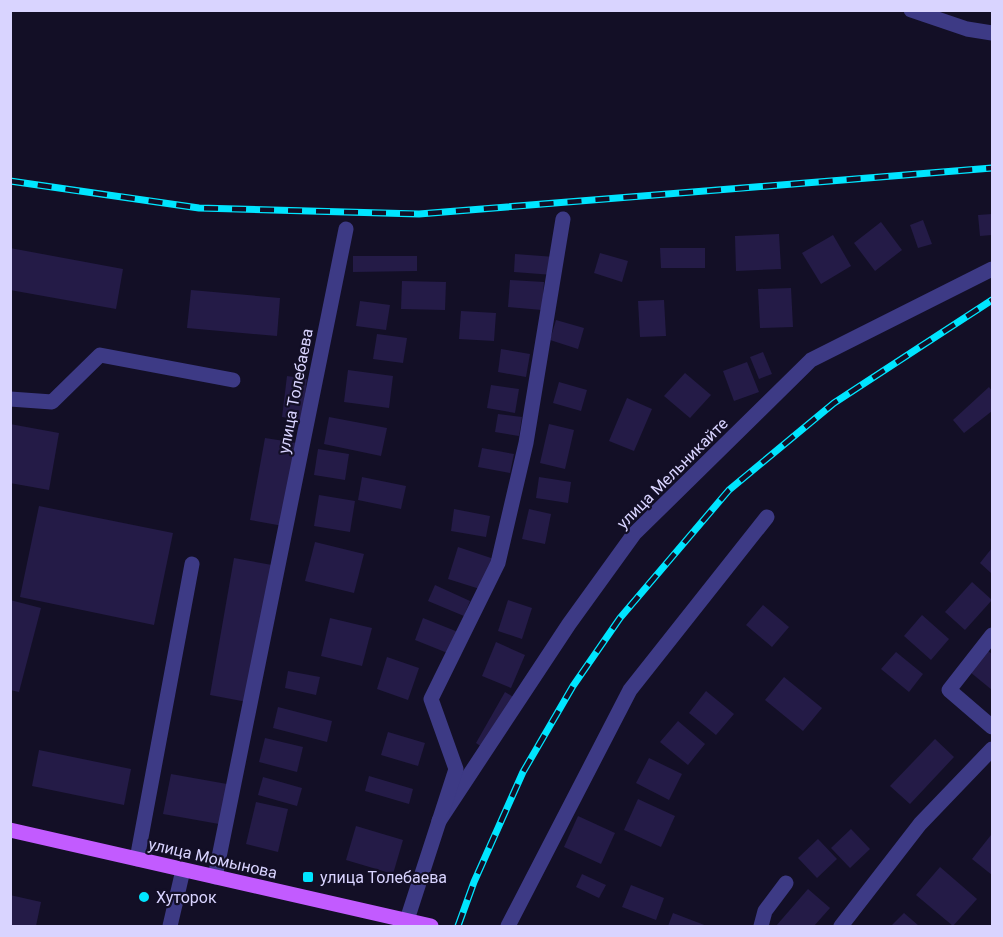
<svg xmlns="http://www.w3.org/2000/svg" width="1003" height="937" viewBox="0 0 1003 937" font-family="Roboto,sans-serif">
<style>
.building{fill:#241b47}
.lines{fill:none;stroke-linecap:round;stroke-linejoin:round}
.minor{stroke:#3d3a85;stroke-width:15}
.major{stroke:#c25bff;stroke-width:15}
.rail-casing{stroke:#00e5ff;stroke-width:7}
.rail{stroke:#130f26;stroke-width:4.5;stroke-dasharray:14;stroke-linecap:butt}
.poi-dot{fill:#00e5ff;stroke:#130f26;stroke-width:2}
.labels{text-anchor:middle;stroke-width:4.5;stroke-linejoin:round;paint-order:stroke}
.street-label{font-size:16px;fill:#d9d4ff;stroke:#130f26}
.poi-label{font-size:16px;fill:#d9d4ff;stroke:#130f26;text-anchor:start}
</style>
<rect width="100%" height="100%" fill="#130f26"/>
<g class="building">
<path d="M992,214v21l-12,1 -2,-21z"/>
<path d="M923,220l9,24 -14,4 -8,-23z"/>
<path d="M881,222l21,28 -27,21 -21,-28z"/>
<path d="M779,234l2,35 -45,2 -1,-35z"/>
<path d="M833,235l18,31 -30,18 -19,-31z"/>
<path d="M10,248l113,21 -7,40 -106,-19z"/>
<path d="M660,248h45v20h-44z"/>
<path d="M600,253l28,8 -6,21 -28,-9z"/>
<path d="M515,254l40,3 -2,18 -39,-3z"/>
<path d="M353,256h64v15l-64,1z"/>
<path d="M510,280l34,2 -2,28 -34,-3z"/>
<path d="M402,281l44,1 -1,28 -44,-1z"/>
<path d="M791,288l2,39 -33,1 -2,-39z"/>
<path d="M191,290l89,8 -3,38 -90,-8z"/>
<path d="M664,300l2,36 -26,1 -2,-36z"/>
<path d="M360,301l30,4 -4,25 -30,-4z"/>
<path d="M461,311l35,2 -2,28 -35,-2z"/>
<path d="M556,320l28,8 -6,21 -28,-9z"/>
<path d="M377,334l30,4 -4,25 -30,-4z"/>
<path d="M501,349l29,5 -4,23 -28,-5z"/>
<path d="M763,352l9,22 -13,5 -9,-22z"/>
<path d="M747,362l12,30 -25,9 -11,-30z"/>
<path d="M348,370l45,6 -4,32 -45,-6z"/>
<path d="M685,373l26,22 -21,23 -26,-22z"/>
<path d="M287,376l20,3 -5,41 -20,-3z"/>
<path d="M559,382l28,8 -6,21 -28,-8z"/>
<path d="M491,385l28,4 -4,24 -28,-5z"/>
<path d="M989,387l3,4v20l-28,22 -11,-13z"/>
<path d="M627,398l25,11 -18,42 -25,-10z"/>
<path d="M498,414l24,3 -3,19 -24,-4z"/>
<path d="M329,417l58,11 -6,28 -57,-12z"/>
<path d="M10,424l49,9 -10,57 -39,-7z"/>
<path d="M549,424l25,6 -9,39 -25,-6z"/>
<path d="M265,438l32,5 -14,83 -33,-6z"/>
<path d="M482,448l32,6 -4,19 -32,-6z"/>
<path d="M318,449l31,5 -4,26 -31,-5z"/>
<path d="M362,477l44,9 -5,23 -43,-9z"/>
<path d="M539,477l32,5 -3,21 -32,-5z"/>
<path d="M319,495l36,6 -5,31 -36,-6z"/>
<path d="M39,506l134,27 -19,92 -134,-28z"/>
<path d="M454,509l36,7 -4,21 -35,-6z"/>
<path d="M529,509l22,5 -6,30 -23,-5z"/>
<path d="M315,542l49,12 -10,39 -49,-12z"/>
<path d="M458,547l36,12 -11,31 -35,-11z"/>
<path d="M992,548v26l-12,-11z"/>
<path d="M234,558l38,7 -25,137 -37,-7z"/>
<path d="M972,582l20,18 -27,30 -20,-18z"/>
<path d="M435,585l35,16 -6,15 -36,-15z"/>
<path d="M10,600l31,8 -22,84 -9,-2z"/>
<path d="M508,600l24,8 -10,31 -24,-8z"/>
<path d="M763,605l26,22 -17,20 -26,-22z"/>
<path d="M922,615l27,24 -18,21 -27,-24z"/>
<path d="M330,618l42,10 -10,38 -41,-10z"/>
<path d="M423,618l35,14 -8,22 -35,-14z"/>
<path d="M496,642l29,13 -14,33 -29,-12z"/>
<path d="M988,651l4,3v36l-22,-18z"/>
<path d="M896,652l27,22 -14,18 -28,-23z"/>
<path d="M387,657l32,11 -11,32 -31,-11z"/>
<path d="M288,671l32,6 -4,18 -31,-7z"/>
<path d="M784,677l38,31 -19,23 -38,-31z"/>
<path d="M706,691l28,23 -18,21 -27,-22z"/>
<path d="M505,692l10,6 -30,51 -9,-6z"/>
<path d="M278,707l54,14 -5,21 -54,-14z"/>
<path d="M678,721l27,23 -17,21 -28,-23z"/>
<path d="M388,732l37,11 -7,23 -37,-11z"/>
<path d="M265,738l38,9 -6,25 -38,-10z"/>
<path d="M935,739l19,18 -44,47 -20,-18z"/>
<path d="M39,750l92,19 -7,36 -92,-19z"/>
<path d="M649,758l33,16 -13,26 -33,-17z"/>
<path d="M171,774l56,10 -8,40 -56,-10z"/>
<path d="M369,776l44,13 -4,15 -44,-13z"/>
<path d="M263,777l39,11 -5,18 -39,-11z"/>
<path d="M638,799l37,17 -14,31 -37,-17z"/>
<path d="M256,802l32,7 -10,43 -32,-8z"/>
<path d="M578,816l37,17 -14,31 -37,-17z"/>
<path d="M356,826l47,14 -10,34 -47,-14z"/>
<path d="M851,829l19,20 -20,19 -19,-20z"/>
<path d="M991,835l1,1v39l-20,-16z"/>
<path d="M818,839l19,20 -20,19 -19,-20z"/>
<path d="M940,867l37,32 -24,27 -37,-31z"/>
<path d="M582,874l24,11 -7,13 -23,-11z"/>
<path d="M631,885l33,13 -8,22 -34,-13z"/>
<path d="M808,889l22,19 -16,18h-38z"/>
<path d="M10,895l31,7 -5,24h-26z"/>
<path d="M673,913l34,13h-39z"/>
<path d="M904,913l15,13h-28z"/>
</g>
<g class="lines">
<g class="minor">
<path d="M911,10l56,19 25,4"/>
<path d="M10,399l42,3 48,-47 133,25"/>
<path d="M992,635l-43,55 43,37"/>
<path d="M439,821l130,-197 65,-90 177,-174 181,-91"/>
<path d="M137,859l55,-295"/>
<path d="M215,877l131,-648"/>
<path d="M170,926l13,-56"/>
<path d="M405,926l51,-157 -25,-70 67,-136 28,-120 37,-224"/>
<path d="M508,926l122,-236 137,-173"/>
<path d="M761,926l4,-15 21,-28"/>
<path d="M841,926l79,-102 72,-75"/>
</g>
<path class="major" d="M10,830l421,96"/>
<defs>
<g id="rail">
<path d="M10,181l189,27 220,6 573,-46"/>
<path d="M458,926l16,-44 49,-110 50,-86 47,-68 109,-128 105,-87 158,-103"/>
</g>
</defs>
<use href="#rail" class="rail-casing"/>
<use href="#rail" class="rail"/>
</g>
<g class="poi-dot">
<rect x="302" y="871" width="12" height="12" rx="3"/>
<circle cx="144" cy="897" r="6"/>
</g>
<g class="labels">
<g class="street-label">
<text transform="translate(295 391) rotate(-79)" y="6">улица Толебаева</text>
<text transform="translate(672 473) rotate(-45)" y="6">улица Мельникайте</text>
<text transform="translate(213 858) rotate(13)" y="6">улица Момынова</text>
</g>
<g class="poi-label">
<text x="320" y="883">улица Толебаева</text>
<text x="156" y="903">Хуторок</text>
</g>
</g>
<rect width="1003" height="937" fill="none" stroke="#d9d4ff" stroke-width="24"/>
</svg>
